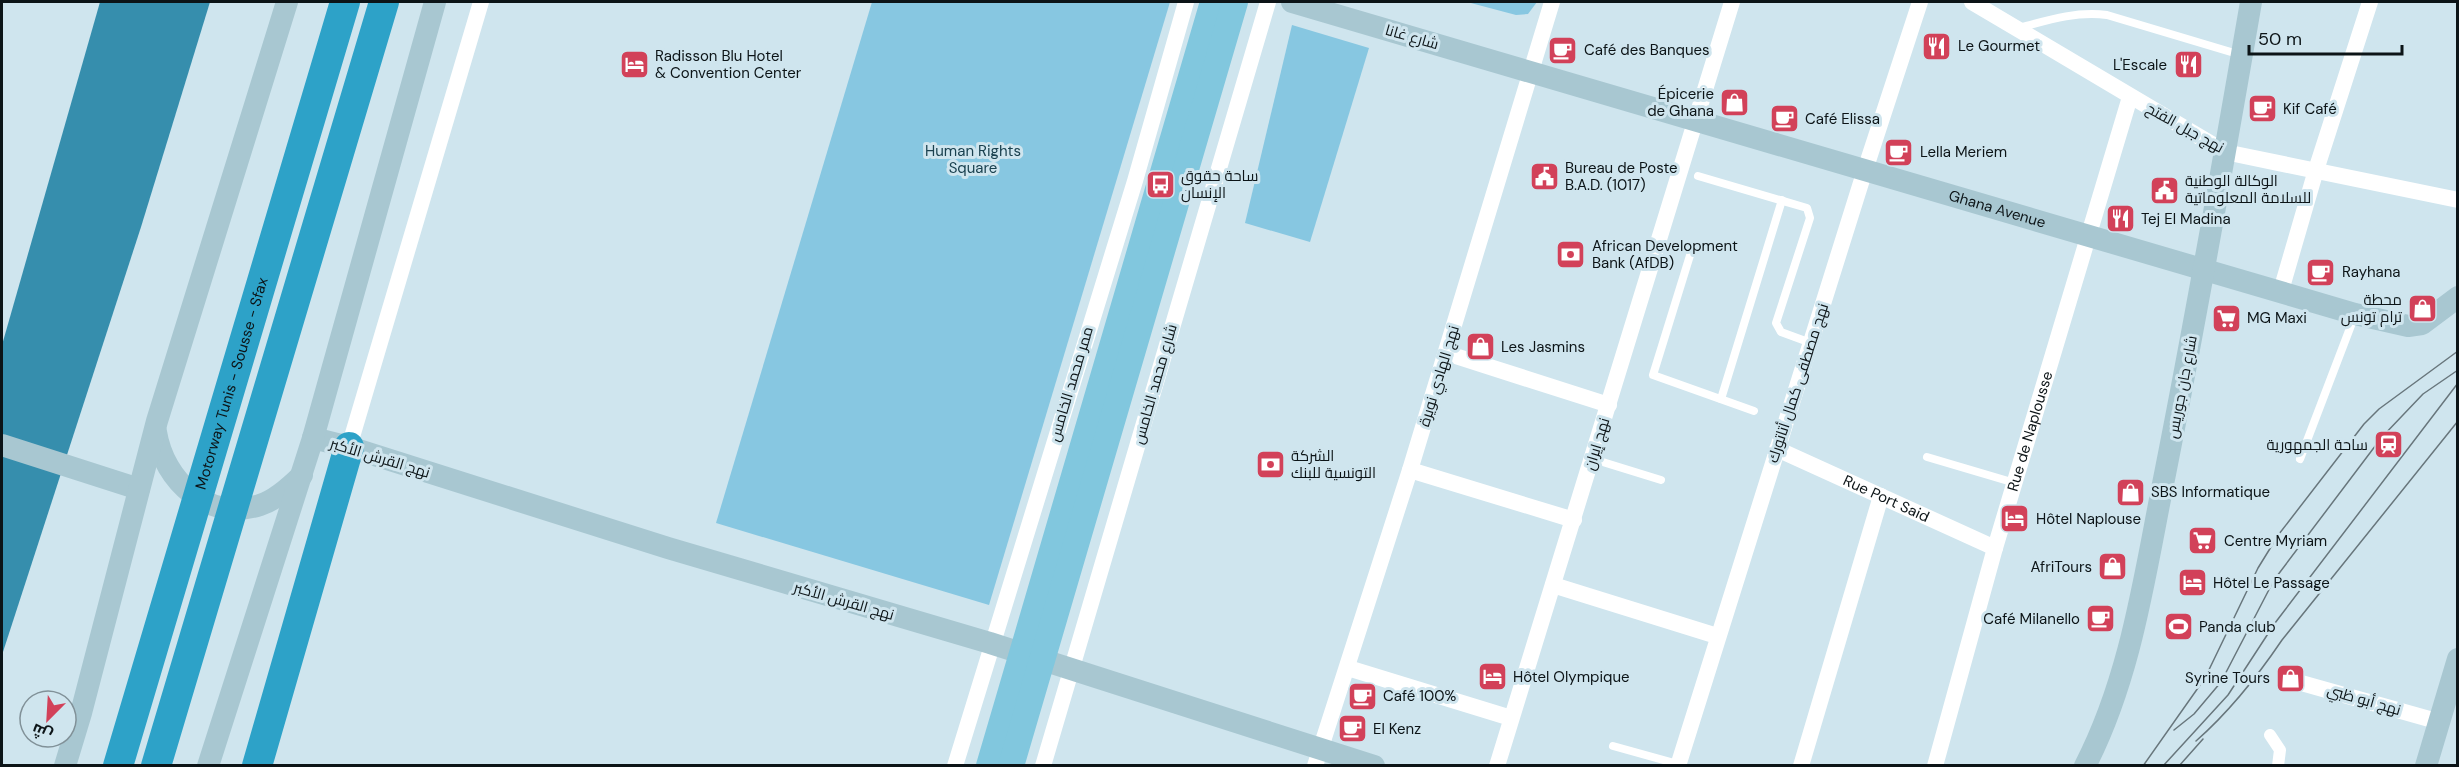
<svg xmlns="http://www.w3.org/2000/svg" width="2459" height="767" viewBox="0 0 2459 767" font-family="'DM Sans',Cairo,sans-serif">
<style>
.green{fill:#87c7e1}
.water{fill:#368ead}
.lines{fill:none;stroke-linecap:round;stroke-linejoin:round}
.service{stroke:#fff;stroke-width:8}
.pedestrian{stroke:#fff;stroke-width:12}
.minor{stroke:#fff;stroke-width:16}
.secondary{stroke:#a8c7d1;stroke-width:22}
.primary{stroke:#81c7de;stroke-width:26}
.motorway{stroke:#2da2c8;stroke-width:30}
.tram{stroke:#68767c;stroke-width:1.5}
.labels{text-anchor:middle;stroke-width:6;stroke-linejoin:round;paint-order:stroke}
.street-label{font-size:15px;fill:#0c1417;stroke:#cfe5ee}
.poi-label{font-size:15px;fill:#0c1417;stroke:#cfe5ee;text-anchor:start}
.park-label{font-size:15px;fill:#1a414f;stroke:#cfe5ee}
</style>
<rect width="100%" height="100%" fill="#cfe5ee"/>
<g class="green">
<path d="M872,2h298l-181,603 -273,-82z"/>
<path d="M1467,2h70l-9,12 -12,1z"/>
<path d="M1292,25l77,23 -59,194 -65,-19z"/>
</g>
<path class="water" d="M100,2h110l-69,225 -139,428v-310z"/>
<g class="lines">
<g class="service">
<path d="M2019,28c29,-8 57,-17 88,-13l134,40"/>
<path d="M1698,176l109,32 3,10 -34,105 5,9 30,11"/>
<path d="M1692,249l-39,126 101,36"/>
<path d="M1721,399l61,-199"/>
<path d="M1927,457l88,26"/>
<path d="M1593,459l68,21"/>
<path d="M2300,459l55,-144"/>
<path d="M1613,746l65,18"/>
</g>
<path class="pedestrian" d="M2270,735l10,15 -2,16"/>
<g class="minor">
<path d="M1972,2l253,150 233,48"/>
<path d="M2280,294l36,-124 54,-168"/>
<path d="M1446,353l163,52"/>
<path d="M349,447l132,-445"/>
<path id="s1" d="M1777,449l218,99"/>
<path d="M1410,470l164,50"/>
<path d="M1553,585l164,51"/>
<path d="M1348,668l163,50"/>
<path d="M2287,679l153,43"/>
<path d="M955,766l180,-585 51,-179"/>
<path d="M1043,766l225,-764"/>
<path d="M1315,766l95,-296 142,-468"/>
<path d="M1497,766l235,-764"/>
<path d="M1678,766l187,-596 55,-168"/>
<path d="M1801,766l80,-270"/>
<path id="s2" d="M1935,766l60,-218 135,-451"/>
</g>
<g class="secondary">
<path id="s3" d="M1292,2l1063,312 53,12 14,-2 36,-27"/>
<path d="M156,432c8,50 53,90 104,73 16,-5 30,-18 42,-30"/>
<path d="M313,438l36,9 319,101 322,95 384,123"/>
<path d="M2,445l137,44"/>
<path d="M65,766l16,-53 76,-292 130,-419"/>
<path d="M208,766l105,-328 122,-436"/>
<path d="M2085,766c47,-91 60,-194 80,-292 31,-157 59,-315 86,-472"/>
<path d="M2426,766l32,-107"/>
</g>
<g class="primary">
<path d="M989,766l224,-764"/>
<path d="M1011,766l224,-764"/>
</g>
<g class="motorway">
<path id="s4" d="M118,766l227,-764"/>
<path d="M156,766l228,-764"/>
<path d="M257,766l92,-319"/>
</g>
<g class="tram">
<path d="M2174,730l20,-16 27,-32 53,-102 108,-143 41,-43 35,-24"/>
<path d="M2196,741c33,-29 61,-64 86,-101l176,-219"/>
<path d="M2143,766l62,-88 53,-110 21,-34 85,-110 15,-15 79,-58"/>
<path d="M2163,766l65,-71 47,-72 183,-240"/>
<path d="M2179,766l24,-27"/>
</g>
</g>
<defs>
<symbol id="restaurant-square" viewBox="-11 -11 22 22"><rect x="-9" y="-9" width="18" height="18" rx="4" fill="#d24159" stroke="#cfe5ee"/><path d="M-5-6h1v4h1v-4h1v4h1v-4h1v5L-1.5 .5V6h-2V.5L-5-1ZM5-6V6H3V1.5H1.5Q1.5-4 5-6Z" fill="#fff"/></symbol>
<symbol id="cafe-square" viewBox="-11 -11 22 22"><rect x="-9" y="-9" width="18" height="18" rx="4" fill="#d24159" stroke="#cfe5ee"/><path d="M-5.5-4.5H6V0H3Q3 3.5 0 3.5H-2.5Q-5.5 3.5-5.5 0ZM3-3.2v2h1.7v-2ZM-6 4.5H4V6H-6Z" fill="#fff"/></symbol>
<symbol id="hotel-square" viewBox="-11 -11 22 22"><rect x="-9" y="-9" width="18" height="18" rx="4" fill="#d24159" stroke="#cfe5ee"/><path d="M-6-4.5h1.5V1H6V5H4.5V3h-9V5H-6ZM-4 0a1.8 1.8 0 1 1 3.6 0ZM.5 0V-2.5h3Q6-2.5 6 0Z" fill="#fff"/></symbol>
<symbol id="shop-square" viewBox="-11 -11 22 22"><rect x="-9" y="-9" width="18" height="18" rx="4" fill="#d24159" stroke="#cfe5ee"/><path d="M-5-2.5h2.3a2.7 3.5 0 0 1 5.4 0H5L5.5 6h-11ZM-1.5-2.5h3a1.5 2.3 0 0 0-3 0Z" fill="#fff"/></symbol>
<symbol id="civic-square" viewBox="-11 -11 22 22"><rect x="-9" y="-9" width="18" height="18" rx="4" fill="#d24159" stroke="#cfe5ee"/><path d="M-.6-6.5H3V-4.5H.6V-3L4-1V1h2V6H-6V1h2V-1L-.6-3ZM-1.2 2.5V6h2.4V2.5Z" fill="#fff"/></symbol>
<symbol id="bus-square" viewBox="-11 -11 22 22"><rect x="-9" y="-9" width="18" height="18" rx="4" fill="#d24159" stroke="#cfe5ee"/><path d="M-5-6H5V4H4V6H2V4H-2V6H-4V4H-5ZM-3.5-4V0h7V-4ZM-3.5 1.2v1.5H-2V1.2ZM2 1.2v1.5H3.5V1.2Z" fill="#fff"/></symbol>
<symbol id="bank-square" viewBox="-11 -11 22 22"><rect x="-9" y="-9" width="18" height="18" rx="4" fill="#d24159" stroke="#cfe5ee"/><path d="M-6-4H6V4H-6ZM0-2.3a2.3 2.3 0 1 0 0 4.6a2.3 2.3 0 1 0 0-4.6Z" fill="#fff"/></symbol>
<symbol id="supermarket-square" viewBox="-11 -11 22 22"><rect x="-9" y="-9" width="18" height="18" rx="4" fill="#d24159" stroke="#cfe5ee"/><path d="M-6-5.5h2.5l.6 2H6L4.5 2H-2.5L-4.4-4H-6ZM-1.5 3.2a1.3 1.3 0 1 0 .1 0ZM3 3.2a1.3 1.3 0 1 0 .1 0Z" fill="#fff"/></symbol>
<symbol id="station-square" viewBox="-11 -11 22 22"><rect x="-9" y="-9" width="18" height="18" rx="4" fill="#d24159" stroke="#cfe5ee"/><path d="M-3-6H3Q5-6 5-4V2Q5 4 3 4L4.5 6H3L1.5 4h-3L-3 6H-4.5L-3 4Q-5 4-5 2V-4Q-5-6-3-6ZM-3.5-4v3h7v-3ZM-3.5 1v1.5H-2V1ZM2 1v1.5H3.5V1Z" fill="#fff"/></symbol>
<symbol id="stadium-square" viewBox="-11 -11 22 22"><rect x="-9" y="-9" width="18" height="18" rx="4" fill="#d24159" stroke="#cfe5ee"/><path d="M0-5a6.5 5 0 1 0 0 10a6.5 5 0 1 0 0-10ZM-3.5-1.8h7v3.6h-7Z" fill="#fff"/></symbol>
</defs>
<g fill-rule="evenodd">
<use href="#restaurant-square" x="1920" y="30" width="33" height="33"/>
<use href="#cafe-square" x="1546" y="34" width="33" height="33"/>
<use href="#hotel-square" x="618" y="48" width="33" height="33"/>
<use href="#restaurant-square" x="2172" y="48" width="33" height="33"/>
<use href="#shop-square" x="1718" y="86" width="33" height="33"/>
<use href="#cafe-square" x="2246" y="92" width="33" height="33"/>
<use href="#cafe-square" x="1768" y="102" width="33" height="33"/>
<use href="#cafe-square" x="1882" y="136" width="33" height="33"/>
<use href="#civic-square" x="1528" y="160" width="33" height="33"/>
<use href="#bus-square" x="1144" y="168" width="33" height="33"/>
<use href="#civic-square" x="2148" y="174" width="33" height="33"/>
<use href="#restaurant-square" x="2104" y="202" width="33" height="33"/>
<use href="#bank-square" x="1554" y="238" width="33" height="33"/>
<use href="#cafe-square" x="2304" y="256" width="33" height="33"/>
<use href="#shop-square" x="2406" y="292" width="33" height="33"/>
<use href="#supermarket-square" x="2210" y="302" width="33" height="33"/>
<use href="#shop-square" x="1464" y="330" width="33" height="33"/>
<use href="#station-square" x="2372" y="428" width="33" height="33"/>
<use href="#bank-square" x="1254" y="448" width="33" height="33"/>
<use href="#shop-square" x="2114" y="476" width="33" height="33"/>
<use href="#hotel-square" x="1998" y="502" width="33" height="33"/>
<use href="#supermarket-square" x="2186" y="524" width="33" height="33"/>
<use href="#shop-square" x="2096" y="550" width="33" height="33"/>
<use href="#hotel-square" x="2176" y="566" width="33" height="33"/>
<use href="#cafe-square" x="2084" y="602" width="33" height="33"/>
<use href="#stadium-square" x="2162" y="610" width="33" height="33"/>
<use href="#hotel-square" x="1476" y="660" width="33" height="33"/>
<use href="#shop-square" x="2274" y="662" width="33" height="33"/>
<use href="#cafe-square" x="1346" y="680" width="33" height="33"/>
<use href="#cafe-square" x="1336" y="712" width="33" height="33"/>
</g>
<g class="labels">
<g class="street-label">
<text transform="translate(1412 37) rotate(16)" y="5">شارع غانا</text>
<text transform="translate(2185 128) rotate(29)" y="5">نهج جبل الفتح</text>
<text dy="5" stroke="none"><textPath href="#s3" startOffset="735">Ghana Avenue</textPath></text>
<text transform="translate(1439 376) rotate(-73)" y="5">نهج الهادي نويرة</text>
<text transform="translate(1798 383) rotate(-72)" y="5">نهج مصطفى كمال أتاتورك</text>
<text dy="5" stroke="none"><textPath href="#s4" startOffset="399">Motorway Tunis - Sousse - Sfax</textPath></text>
<text transform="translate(1071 384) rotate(-73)" y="5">ممر محمد الخامس</text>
<text transform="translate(1155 384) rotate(-74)" y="5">شارع محمد الخامس</text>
<text transform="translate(2182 387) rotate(-79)" y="5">شارع جان جوريس</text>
<text dy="5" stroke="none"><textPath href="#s2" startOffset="348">Rue de Naplousse</textPath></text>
<text transform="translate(1597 444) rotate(-73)" y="5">نهج إيران</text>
<text transform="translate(380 458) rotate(17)" y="5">نهج القرش الأكبر</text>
<text dy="5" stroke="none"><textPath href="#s1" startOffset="120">Rue Port Said</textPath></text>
<text transform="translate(844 601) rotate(16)" y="5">نهج القرش الأكبر</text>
<text transform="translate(2364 700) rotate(16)" y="5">نهج أبو ظبي</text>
</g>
<g class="poi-label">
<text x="1958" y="51">Le Gourmet</text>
<text x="1584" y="55">Café des Banques</text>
<text x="655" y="61">Radisson Blu Hotel<tspan x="655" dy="17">&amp; Convention Center</tspan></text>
<text x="2167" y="70" text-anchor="end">L'Escale</text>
<text x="1714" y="99" text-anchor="end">Épicerie<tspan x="1714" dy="17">de Ghana</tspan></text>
<text x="2283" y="114">Kif Café</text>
<text x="1805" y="124">Café Elissa</text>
<text x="1920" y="157">Lella Meriem</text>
<text x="1565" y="173">Bureau de Poste<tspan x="1565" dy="17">B.A.D. (1017)</tspan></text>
<text x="1181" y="181">ساحة حقوق<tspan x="1181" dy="17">الإنسان</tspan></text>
<text x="2185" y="186">الوكالة الوطنية<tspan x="2185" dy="17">للسلامة المعلوماتية</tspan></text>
<text x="2141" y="224">Tej El Madina</text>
<text x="1592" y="251">African Development<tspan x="1592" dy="17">Bank (AfDB)</tspan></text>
<text x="2342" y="277">Rayhana</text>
<text x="2402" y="305" text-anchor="end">محطة<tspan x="2402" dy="17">ترام تونس</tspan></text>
<text x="2247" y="323">MG Maxi</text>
<text x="1501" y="352">Les Jasmins</text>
<text x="2368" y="450" text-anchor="end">ساحة الجمهورية</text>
<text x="1291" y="461">الشركة<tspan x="1291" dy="17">التونسية للبنك</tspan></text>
<text x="2151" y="497">SBS Informatique</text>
<text x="2036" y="524">Hôtel Naplouse</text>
<text x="2224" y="546">Centre Myriam</text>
<text x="2092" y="572" text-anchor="end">AfriTours</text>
<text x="2213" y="588">Hôtel Le Passage</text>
<text x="2080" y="624" text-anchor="end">Café Milanello</text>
<text x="2199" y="632">Panda club</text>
<text x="1513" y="682">Hôtel Olympique</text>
<text x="2270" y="683" text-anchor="end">Syrine Tours</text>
<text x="1383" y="701">Café 100%</text>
<text x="1373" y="734">El Kenz</text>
</g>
<g class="park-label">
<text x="973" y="156">Human Rights<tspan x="973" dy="17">Square</tspan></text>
</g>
</g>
<rect width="2459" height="767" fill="none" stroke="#0c1417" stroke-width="6"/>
<g transform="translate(48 719) rotate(204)"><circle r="28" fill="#cfe5ee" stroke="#819198" stroke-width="1.5"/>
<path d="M0-4.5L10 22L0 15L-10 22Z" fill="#d24159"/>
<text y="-9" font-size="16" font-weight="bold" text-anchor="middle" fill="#0c1417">ش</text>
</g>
<path d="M2249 45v9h153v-9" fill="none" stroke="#0c1417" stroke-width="3"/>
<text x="2258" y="45" font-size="18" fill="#0c1417" stroke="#cfe5ee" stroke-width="4.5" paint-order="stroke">50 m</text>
</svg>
